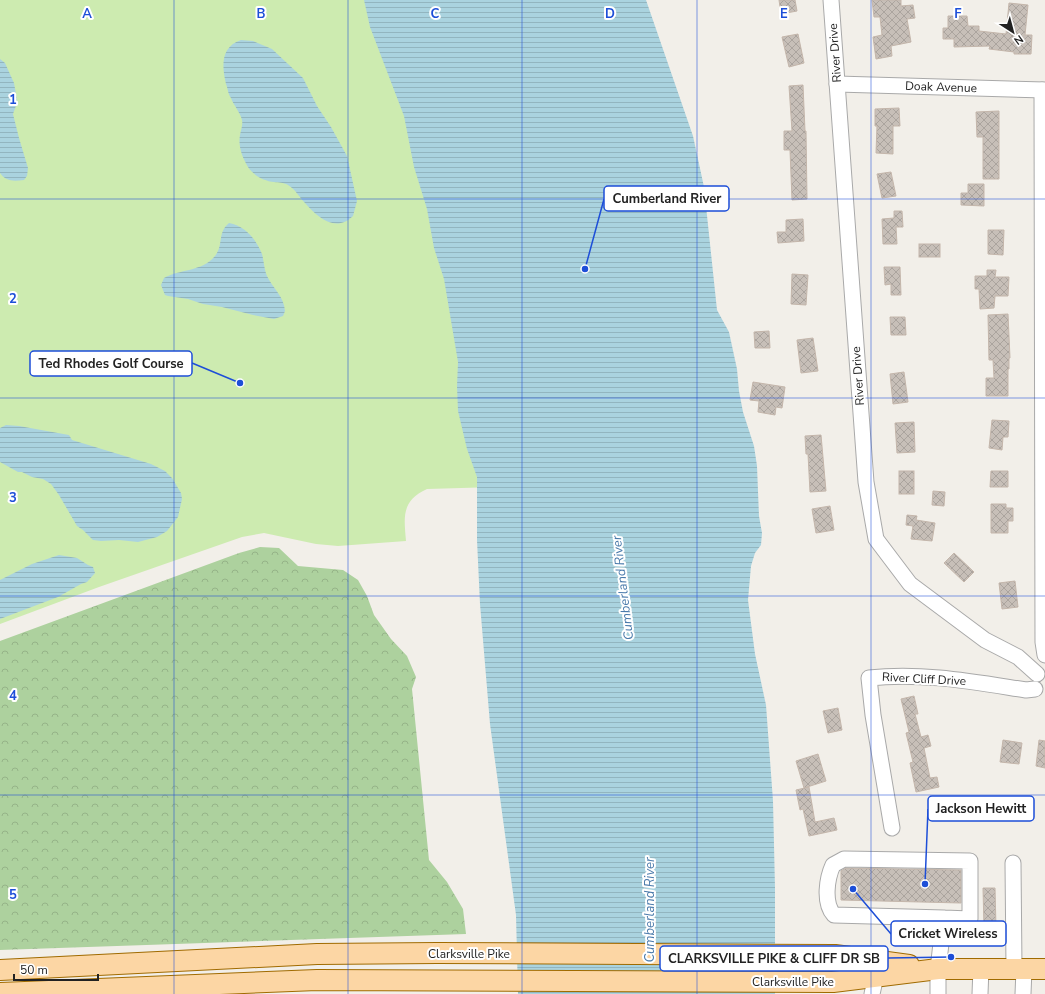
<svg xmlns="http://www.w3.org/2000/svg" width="1045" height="994" viewBox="0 0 1045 994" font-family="'Nunito Sans',sans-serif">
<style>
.grass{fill:#cdebb0}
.forest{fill:url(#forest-crowns)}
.water{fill:url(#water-rules)}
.building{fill:url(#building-cross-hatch);stroke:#c4b6ab}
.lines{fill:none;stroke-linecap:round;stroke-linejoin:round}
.minor-casing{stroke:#a9a9a9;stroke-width:17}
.major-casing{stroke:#a06b00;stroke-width:22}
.minor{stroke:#fff;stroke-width:15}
.major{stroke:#fcd6a4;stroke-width:20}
.grid{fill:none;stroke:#1d4ed8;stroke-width:1;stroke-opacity:0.55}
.labels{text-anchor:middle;stroke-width:4;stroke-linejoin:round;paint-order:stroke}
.street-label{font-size:12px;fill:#222;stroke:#fff}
.water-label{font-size:13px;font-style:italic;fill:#4a7aab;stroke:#fff}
.grid-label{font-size:13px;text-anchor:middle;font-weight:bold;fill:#1d4ed8;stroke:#fff;stroke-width:4;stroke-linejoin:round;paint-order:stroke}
.leader{fill:none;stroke:#1d4ed8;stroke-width:1.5}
.callout-dot{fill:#1d4ed8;stroke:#fff;stroke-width:1.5}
.callout{fill:#fff;stroke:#1d4ed8;stroke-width:1.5}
.callout-label{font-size:13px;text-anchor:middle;font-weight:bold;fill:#222}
</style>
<defs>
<pattern id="forest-crowns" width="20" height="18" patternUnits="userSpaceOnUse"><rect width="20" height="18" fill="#add19e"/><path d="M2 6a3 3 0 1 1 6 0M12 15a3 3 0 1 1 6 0" fill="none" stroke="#95b388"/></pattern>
<pattern id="water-rules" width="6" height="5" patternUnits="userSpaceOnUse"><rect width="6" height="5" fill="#aad3df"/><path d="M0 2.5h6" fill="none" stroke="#92b5bf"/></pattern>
<pattern id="building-cross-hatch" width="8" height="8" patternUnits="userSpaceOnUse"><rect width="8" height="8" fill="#c7bfb8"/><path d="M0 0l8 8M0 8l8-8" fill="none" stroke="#aba49e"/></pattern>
</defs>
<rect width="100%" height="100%" fill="#f2efe9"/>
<path class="grass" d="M0,0h386l110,487 -69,2c-26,12 -23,28 -21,52l-68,5 -22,-2 -52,-11 -22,4 -143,50 -99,37z"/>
<path class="forest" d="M260,547l19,1 19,18 45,4 15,10 9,16 7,19 17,24 16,17 9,21 -4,12 17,171 18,22 16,27 3,25 -466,16v-309l239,-88z"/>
<g class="water">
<path d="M364,0h282l47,136 11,51 13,123 12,22 8,37 2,22 4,21 11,34 3,20 2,50 3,17 -1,12 -6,8 -4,13 -3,34 7,54 11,51 7,96 2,87v106h-257l-2,-79 -26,-191 -10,-120 -3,-64v-63l-10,-28 -9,-38 -1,-25 1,-24 -14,-83 -10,-31 -7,-39 -13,-42 -10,-51 -34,-89z"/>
<path d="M241,40l12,1 19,8 31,29 14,28 14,21 16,29 10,45 -4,15c-17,17 -35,2 -48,-13 -6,-6 -9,-13 -17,-18 -5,-3 -9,-2 -14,-3 -10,-1 -21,-7 -26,-15 -6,-10 -10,-21 -8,-32 1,-5 3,-10 2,-15 -2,-8 -8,-14 -11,-22 -3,-4 -3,-9 -5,-14 -4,-17 -6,-37 15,-44z"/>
<path d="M0,59l5,4 9,20 2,11 1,9 -4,11 6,24 9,30 -1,8 -3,4c-10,1 -18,2 -24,-7z"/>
<path d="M229,223c16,3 27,16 33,31 2,7 2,15 5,22 6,13 17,20 18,35l-2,5 -9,3 -21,-4 -31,-8 -19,-3 -15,-5 -20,-3 -3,-1 -4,-10 3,-7c15,-9 38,-6 51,-22 9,-11 2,-23 14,-33z"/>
<path d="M6,425l13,1 50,9 3,5 79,24 14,7 7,7 9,15 1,6 -4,18 -11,14 -10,6 -19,5 -19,-2 -18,1 -8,-1 -10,-10 -6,-4 -18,-31 -8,-11 -8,-5 -11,-2 -10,-5h-4l-18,-10v-34z"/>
<path d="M59,555l18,3 11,7 5,2 2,6 -8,9 -6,2 -23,13 -58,22v-39l32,-16z"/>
</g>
<g class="building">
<path d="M779,0h16l2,11 -16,3z"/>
<path d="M872,0h29v6l12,-1 2,13 -8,1 4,23 -20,4 1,10 -16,3 -3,-22 9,-2 -2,-18h-6z"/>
<path d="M1009,3l19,2 -3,30h7l-1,19h-17v-2l-25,-3 1,-3 -36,1v-8h-11v-11h5v-12h19l1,10h11v5l27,3z"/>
<path d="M798,34l6,29 -15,4 -7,-30z"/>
<path d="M803,85l2,46h1l1,68 -15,1 -2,-50h-6v-19h8l-3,-45z"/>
<path d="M899,108l1,18h-7v28l-17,-1 1,-27h-2v-17z"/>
<path d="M999,111v68h-16v-42h-6l-1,-25z"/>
<path d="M891,172l5,24 -14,2 -5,-24z"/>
<path d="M968,184h16v22l-23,-1v-12h7z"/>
<path d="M894,211h8l1,16h-7l1,17h-14l-1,-25 12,-1z"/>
<path d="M803,219l1,22 -26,2 -1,-11h9v-12z"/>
<path d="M988,230h16l-1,25 -15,-1z"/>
<rect x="919" y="244" width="21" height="13"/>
<path d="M884,267h16l1,28h-10v-11l-6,1z"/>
<path d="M987,270h9l-1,7h14l-1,19h-13l-1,12 -14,1 -1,-20h-4v-13h12z"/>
<path d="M792,274l16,1 -2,30 -15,-1z"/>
<path d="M1008,314l2,44h-1v11h-1v27h-22v-18h8l-1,-18h-4l-1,-45z"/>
<path d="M890,317h15l1,18h-15z"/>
<path d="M769,331l1,17h-15l-1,-16z"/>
<path d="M813,338l5,33 -17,2 -4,-33z"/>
<path d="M904,372l4,30 -15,2 -3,-30z"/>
<path d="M753,382l32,5 -3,21 -6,-1 -1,8 -17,-3 1,-11 -9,-1z"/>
<path d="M992,420l17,1 -1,16h-5l-1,13 -13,-2z"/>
<path d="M914,422l1,30 -18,1 -2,-30z"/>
<path d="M821,435l5,56 -16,1 -2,-38h-2l-1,-18z"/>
<rect x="899" y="471" width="15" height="23"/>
<path d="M991,471h17v16h-18z"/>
<path d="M933,491l12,1 -1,14 -12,-1z"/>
<path d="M991,504h15v4h7v13h-5v12h-17z"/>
<path d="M830,506l4,24 -18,3 -4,-24z"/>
<path d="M907,515l10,1 -1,4 19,3 -3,18 -21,-2 2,-13 -7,-1z"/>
<path d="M954,553l20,19 -10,10 -20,-19z"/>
<path d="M1015,581l3,26 -16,2 -3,-26z"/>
<path d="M914,696l4,18h-3l6,23 7,-2 3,11 -7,2 6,30 7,-1 2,10 -23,5 -6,-29 3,-1 -7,-29 3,-1 -8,-33z"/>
<path d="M838,708l4,22 -14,3 -5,-22z"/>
<path d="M1003,740l19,3 -3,21 -19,-2z"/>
<path d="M1039,740l6,1v27l-9,-2z"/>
<path d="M818,754l8,27 -22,7 -8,-27z"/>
<path d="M809,787l6,35 19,-4 3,12 -28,6 -6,-27 -3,1 -4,-20z"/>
<path d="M846,868l115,2v33l-120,-3v-29z"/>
<path d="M983,888h12l1,40h-12z"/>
</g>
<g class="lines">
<defs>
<g id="minor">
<path d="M831,0l35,482 10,57 34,45 75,56 33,17 19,17"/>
<path d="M837,84l208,6"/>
<path d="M1042,90l1,552 2,13"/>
<path d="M892,828l-19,-113 -4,-37c53,-6 105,4 157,12l9,-1"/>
<path d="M1013,863l1,105"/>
<path d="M872,994l4,-18"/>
<path d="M938,994v-25l6,-51 -110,-3c-11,-12 -7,-37 -1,-50l11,-6 126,2v58l-26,-1"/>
<path d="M980,994l1,-26"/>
<path d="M1023,994l1,-25"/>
</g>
<g id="major">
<path d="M0,970l317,-16 120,-1 398,2 74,10"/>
<path d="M0,993l317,-13 516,2 105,-13h107"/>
</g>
</defs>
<use href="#minor" class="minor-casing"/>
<use href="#major" class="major-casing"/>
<use href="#minor" class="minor"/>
<use href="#major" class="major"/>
</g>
<path class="grid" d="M174,0v994M348,0v994M522,0v994M697,0v994M871,0v994M0,199h1045M0,398h1045M0,596h1045M0,795h1045"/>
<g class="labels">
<g class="street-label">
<text transform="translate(835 53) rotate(-94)" y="4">River Drive</text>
<text transform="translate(941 87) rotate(2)" y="4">Doak Avenue</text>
<text transform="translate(858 376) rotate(-94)" y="4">River Drive</text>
<text transform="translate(924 679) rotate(3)" y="4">River Cliff Drive</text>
<text x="469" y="958">Clarksville Pike</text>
<text x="793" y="986">Clarksville Pike</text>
</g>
<g class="water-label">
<text transform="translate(622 588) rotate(-97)" y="5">Cumberland River</text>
<text transform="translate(649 910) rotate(-90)" y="5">Cumberland River</text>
</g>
</g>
<g class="grid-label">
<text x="87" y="18">A</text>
<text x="261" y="18">B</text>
<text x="435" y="18">C</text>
<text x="610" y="18">D</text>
<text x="784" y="18">E</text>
<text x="958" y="18">F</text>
<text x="13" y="104">1</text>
<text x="13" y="303">2</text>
<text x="13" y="502">3</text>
<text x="13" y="700">4</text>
<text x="13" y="899">5</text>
</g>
<path class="leader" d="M585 269L604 199M240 383L192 363M925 884L928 809M853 889L891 934M951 957L888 958"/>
<g class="callout-dot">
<circle cx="585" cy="269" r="4"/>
<circle cx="240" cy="383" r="4"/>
<circle cx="925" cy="884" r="4"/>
<circle cx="853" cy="889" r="4"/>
<circle cx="951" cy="957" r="4"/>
</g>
<g class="callout">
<rect x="604" y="186" width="125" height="25" rx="4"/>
<rect x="30" y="351" width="162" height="25" rx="4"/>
<rect x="928" y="796" width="106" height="25" rx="4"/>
<rect x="891" y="921" width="115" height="25" rx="4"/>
<rect x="660" y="946" width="228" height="25" rx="4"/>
</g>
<g class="callout-label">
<text x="667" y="203">Cumberland River</text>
<text x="111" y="368">Ted Rhodes Golf Course</text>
<text x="981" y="813">Jackson Hewitt</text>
<text x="948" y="938">Cricket Wireless</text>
<text x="774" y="963">CLARKSVILLE PIKE &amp; CLIFF DR SB</text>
</g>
<g transform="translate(1013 32) rotate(144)" stroke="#ffffff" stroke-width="3" paint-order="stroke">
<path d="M0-3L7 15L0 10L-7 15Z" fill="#222222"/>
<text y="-6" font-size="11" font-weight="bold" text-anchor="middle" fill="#222222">N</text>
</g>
<path d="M14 974v6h84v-6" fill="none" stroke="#222222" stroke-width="2"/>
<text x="20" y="974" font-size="12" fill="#222222" stroke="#ffffff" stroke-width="3" paint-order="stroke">50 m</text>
</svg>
